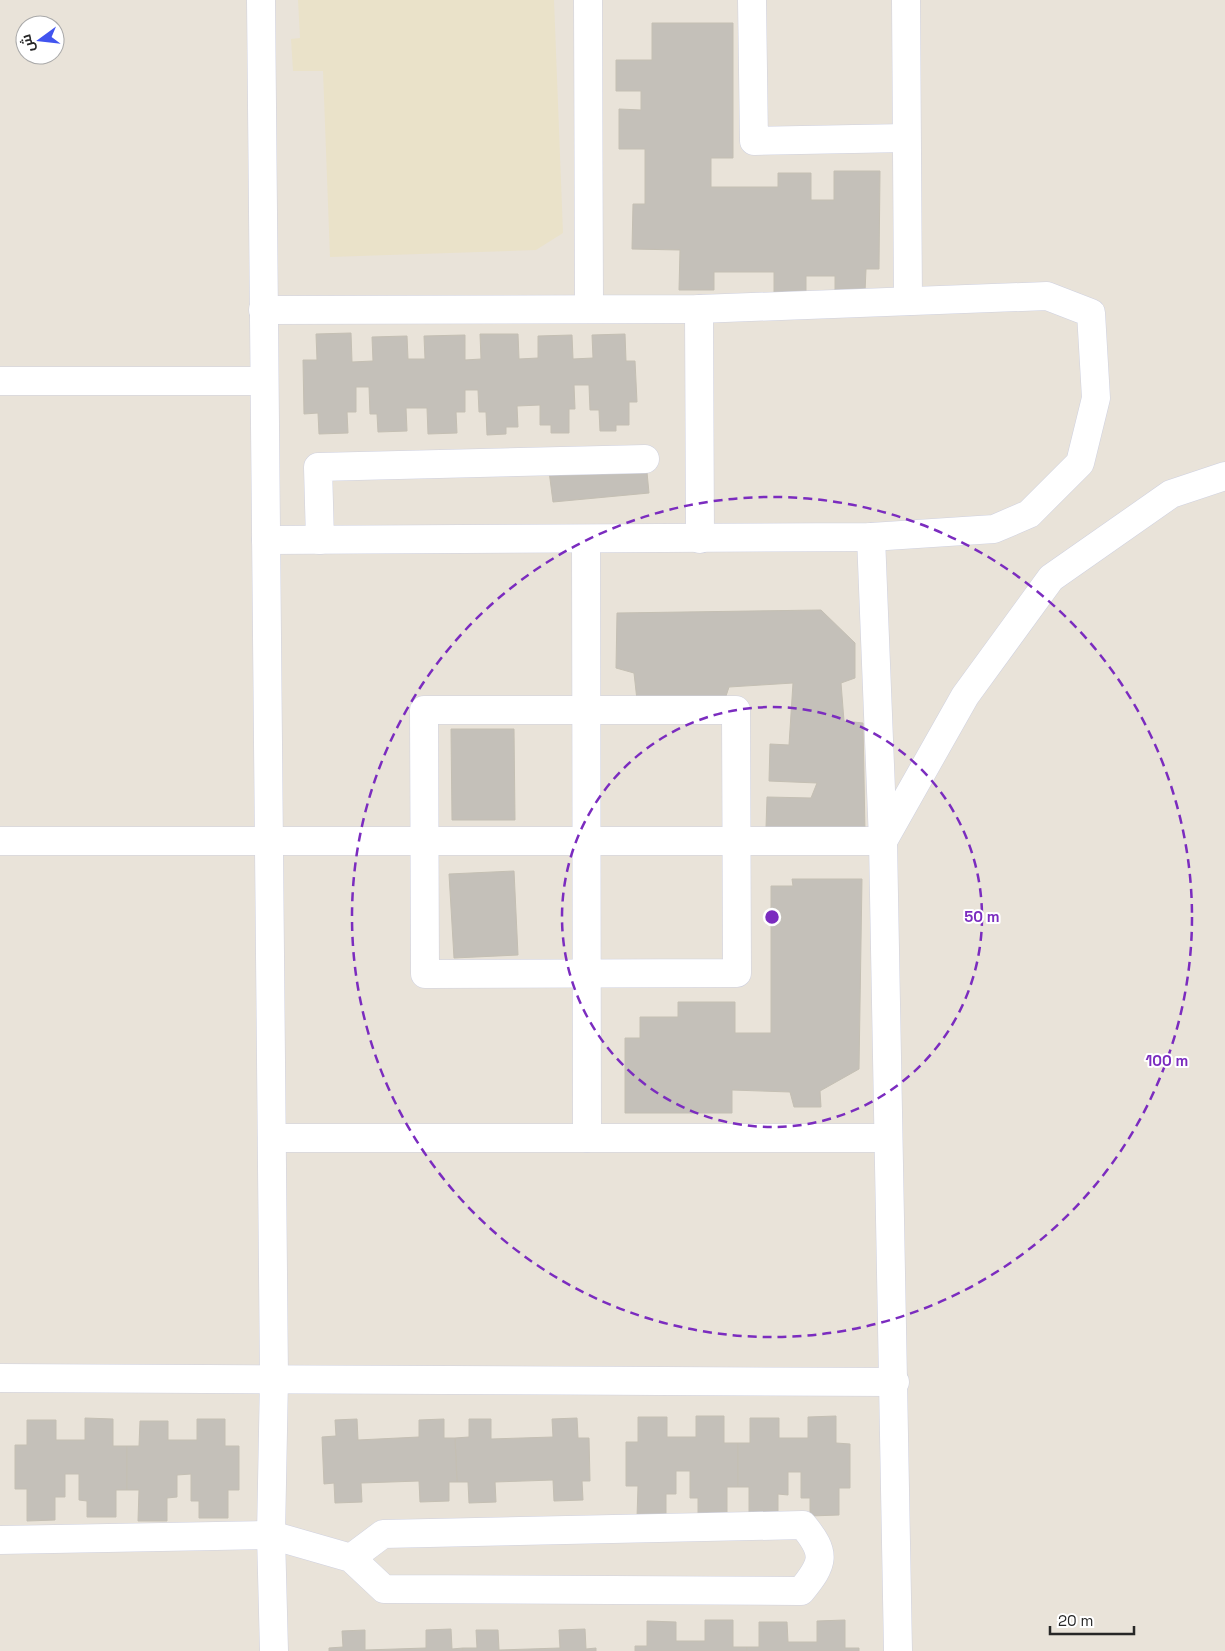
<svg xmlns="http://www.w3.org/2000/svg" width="1225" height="1651" viewBox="0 0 1225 1651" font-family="'Space Grotesk',Cairo,sans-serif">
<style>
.education{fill:#eae2c9}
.building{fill:#c4c0b9;stroke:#c4bfb3}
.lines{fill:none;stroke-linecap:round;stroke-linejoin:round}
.street-casing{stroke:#cfd1e0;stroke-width:29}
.street{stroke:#fff;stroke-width:28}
.ring{fill:none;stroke:#7b2cbf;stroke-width:2.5;stroke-dasharray:9 6}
.centre{fill:#7b2cbf;stroke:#fff;stroke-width:2.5}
.ring-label{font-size:15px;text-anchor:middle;font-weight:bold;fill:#7b2cbf;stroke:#fff;stroke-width:4;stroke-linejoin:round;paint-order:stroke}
</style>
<rect width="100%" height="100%" fill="#e9e3d9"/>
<path class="education" d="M298,0h256l9,233 -27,17 -206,7 -7,-186h-30l-2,-32 9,-1z"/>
<g class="building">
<path d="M652,23h81v135h-22v29h67v-14h33v27h23v-29h46l-1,98h-13l-1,23 -30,-1v-15h-29v17l-32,-1v-20h-60v18h-35l1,-40 -48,-1 1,-45h12v-55h-26v-40l22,1v-19h-25v-31h36z"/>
<path d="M351,333l1,29 21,-1 -1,-24 35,-1 1,23h17l-1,-23 41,-1v25l16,-1 -1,-25h38l1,25 19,-1v-22l34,-1 1,24 20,-1 -1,-23 33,-1 1,27h9l2,41h-8v23h-13v6h-16l-1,-21h-9l-1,-25h-15l1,24h-6v24h-18v-8h-11v-20l-23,1 1,21h-12v7l-19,1 -1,-23h-7l-1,-22h-13v22h-9l1,21 -29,1 -1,-26h-21l1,23 -29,1 -1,-18h-7l-1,-27h-13v25h-9l1,21 -29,1 -1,-21 -14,1 -1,-54h14l-1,-26z"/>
<path d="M646,462l3,31 -96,9 -4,-31z"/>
<path d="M821,610l34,33v35l-14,5 3,38 19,2 2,109 -99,-4 1,-31 44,1 6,-15 -48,-2 1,-37 19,1 4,-62 -64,4 -4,12 -88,1 -3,-27 -18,-5 1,-55z"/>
<path d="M451,729h63l1,91h-63z"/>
<path d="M514,871l4,84 -64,3 -5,-84z"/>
<path d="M792,879h70l-3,190 -39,22 1,16h-27l-4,-15 -58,-2v23h-107v-75h15v-21h38v-15h57v31h36v-147h22z"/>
<path d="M696,1416h28v27h14v44h-11v28h-29v-17h-8v-27h-14v23h-10v24h-29l1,-32h-12v-44h12v-25h29v20h29z"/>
<path d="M836,1416v27l14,1v44h-11v27l-29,1v-18h-9v-26h-13v23l-10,-1v25h-29v-32h-11v-44h12v-25h29v20h29v-21z"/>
<path d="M85,1418l28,1v27h14v44h-11v27h-29v-16l-8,-1v-26h-14v23h-10v23l-28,1v-32h-12v-44h12v-25h29v20h29z"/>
<path d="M577,1418l1,20h11l1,43h-8l1,19 -29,1 -1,-21 -58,2 1,20 -27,1 -1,-21h-11l-2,-44 14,-1v-18h22v20l62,-2 -1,-18z"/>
<path d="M197,1419h28v27h14v44h-11v28h-29v-17h-8v-27l-14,1v22l-10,1v23h-29l1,-31h-12v-44h12l1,-25h28v19h29z"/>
<path d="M357,1419l1,21 61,-3v-17l25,-1v19h11l2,44h-8v19l-29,1 -1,-21 -58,2 1,19 -27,1 -1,-20 -10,1 -2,-47 14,-1 -1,-16z"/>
<path d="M705,1620h28v27h14v4h-112v-5h12v-25l29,1v19h29z"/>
<path d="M845,1620v28h14v3h-112v-4h12v-25h28l1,20h29v-21z"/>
<path d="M451,1629l1,20 11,-1v3h-134v-3l14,-1 -1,-16 23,-1v20l61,-2v-18z"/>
<path d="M585,1629l1,20 10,-1v3h-133v-3h14l-1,-18h22l1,20 61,-2 -1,-18z"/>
</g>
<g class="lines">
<defs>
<g id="street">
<path d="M261,0l13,1379 -3,156 3,116"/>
<path d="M588,0l1,308"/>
<path d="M752,0l2,141 152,-3"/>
<path d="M906,0l2,301"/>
<path d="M699,309l1,230"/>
<path d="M263,310l436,-1 348,-13 44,17 5,85 -16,65 -51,51 -35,15 -123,8 -605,3"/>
<path d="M0,381h264"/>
<path d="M871,537l12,304 15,810"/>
<path d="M586,539l1,599"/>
<path d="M320,540l-2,-73 327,-8"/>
<path d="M424,710h312l1,263 -312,1z"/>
<path d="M0,841h883l82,-145 86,-118 120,-84 54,-18"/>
<path d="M272,1138h616"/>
<path d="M0,1378l895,4"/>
<path d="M0,1540l271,-5 80,23 33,31 417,2c23,-28 26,-37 2,-66l-420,9 -32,24"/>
</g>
</defs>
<use href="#street" class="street-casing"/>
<use href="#street" class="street"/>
</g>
<g class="ring">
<circle cx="772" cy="917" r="210"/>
<circle cx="772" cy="917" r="420"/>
</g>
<circle cx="772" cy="917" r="8" class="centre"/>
<g class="ring-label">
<text x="982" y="922">50 m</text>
<text x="1167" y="1066">100 m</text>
</g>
<g transform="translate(40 40) rotate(255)"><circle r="24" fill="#ffffff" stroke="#a9a9a9"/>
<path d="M0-4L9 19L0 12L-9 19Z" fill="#4154ef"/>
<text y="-8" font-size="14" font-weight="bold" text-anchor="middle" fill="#272727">ش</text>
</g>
<path d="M1050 1626v8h84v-8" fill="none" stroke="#272727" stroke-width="2.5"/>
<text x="1058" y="1626" font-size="15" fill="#272727" stroke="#ffffff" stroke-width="4" paint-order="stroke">20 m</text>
</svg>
